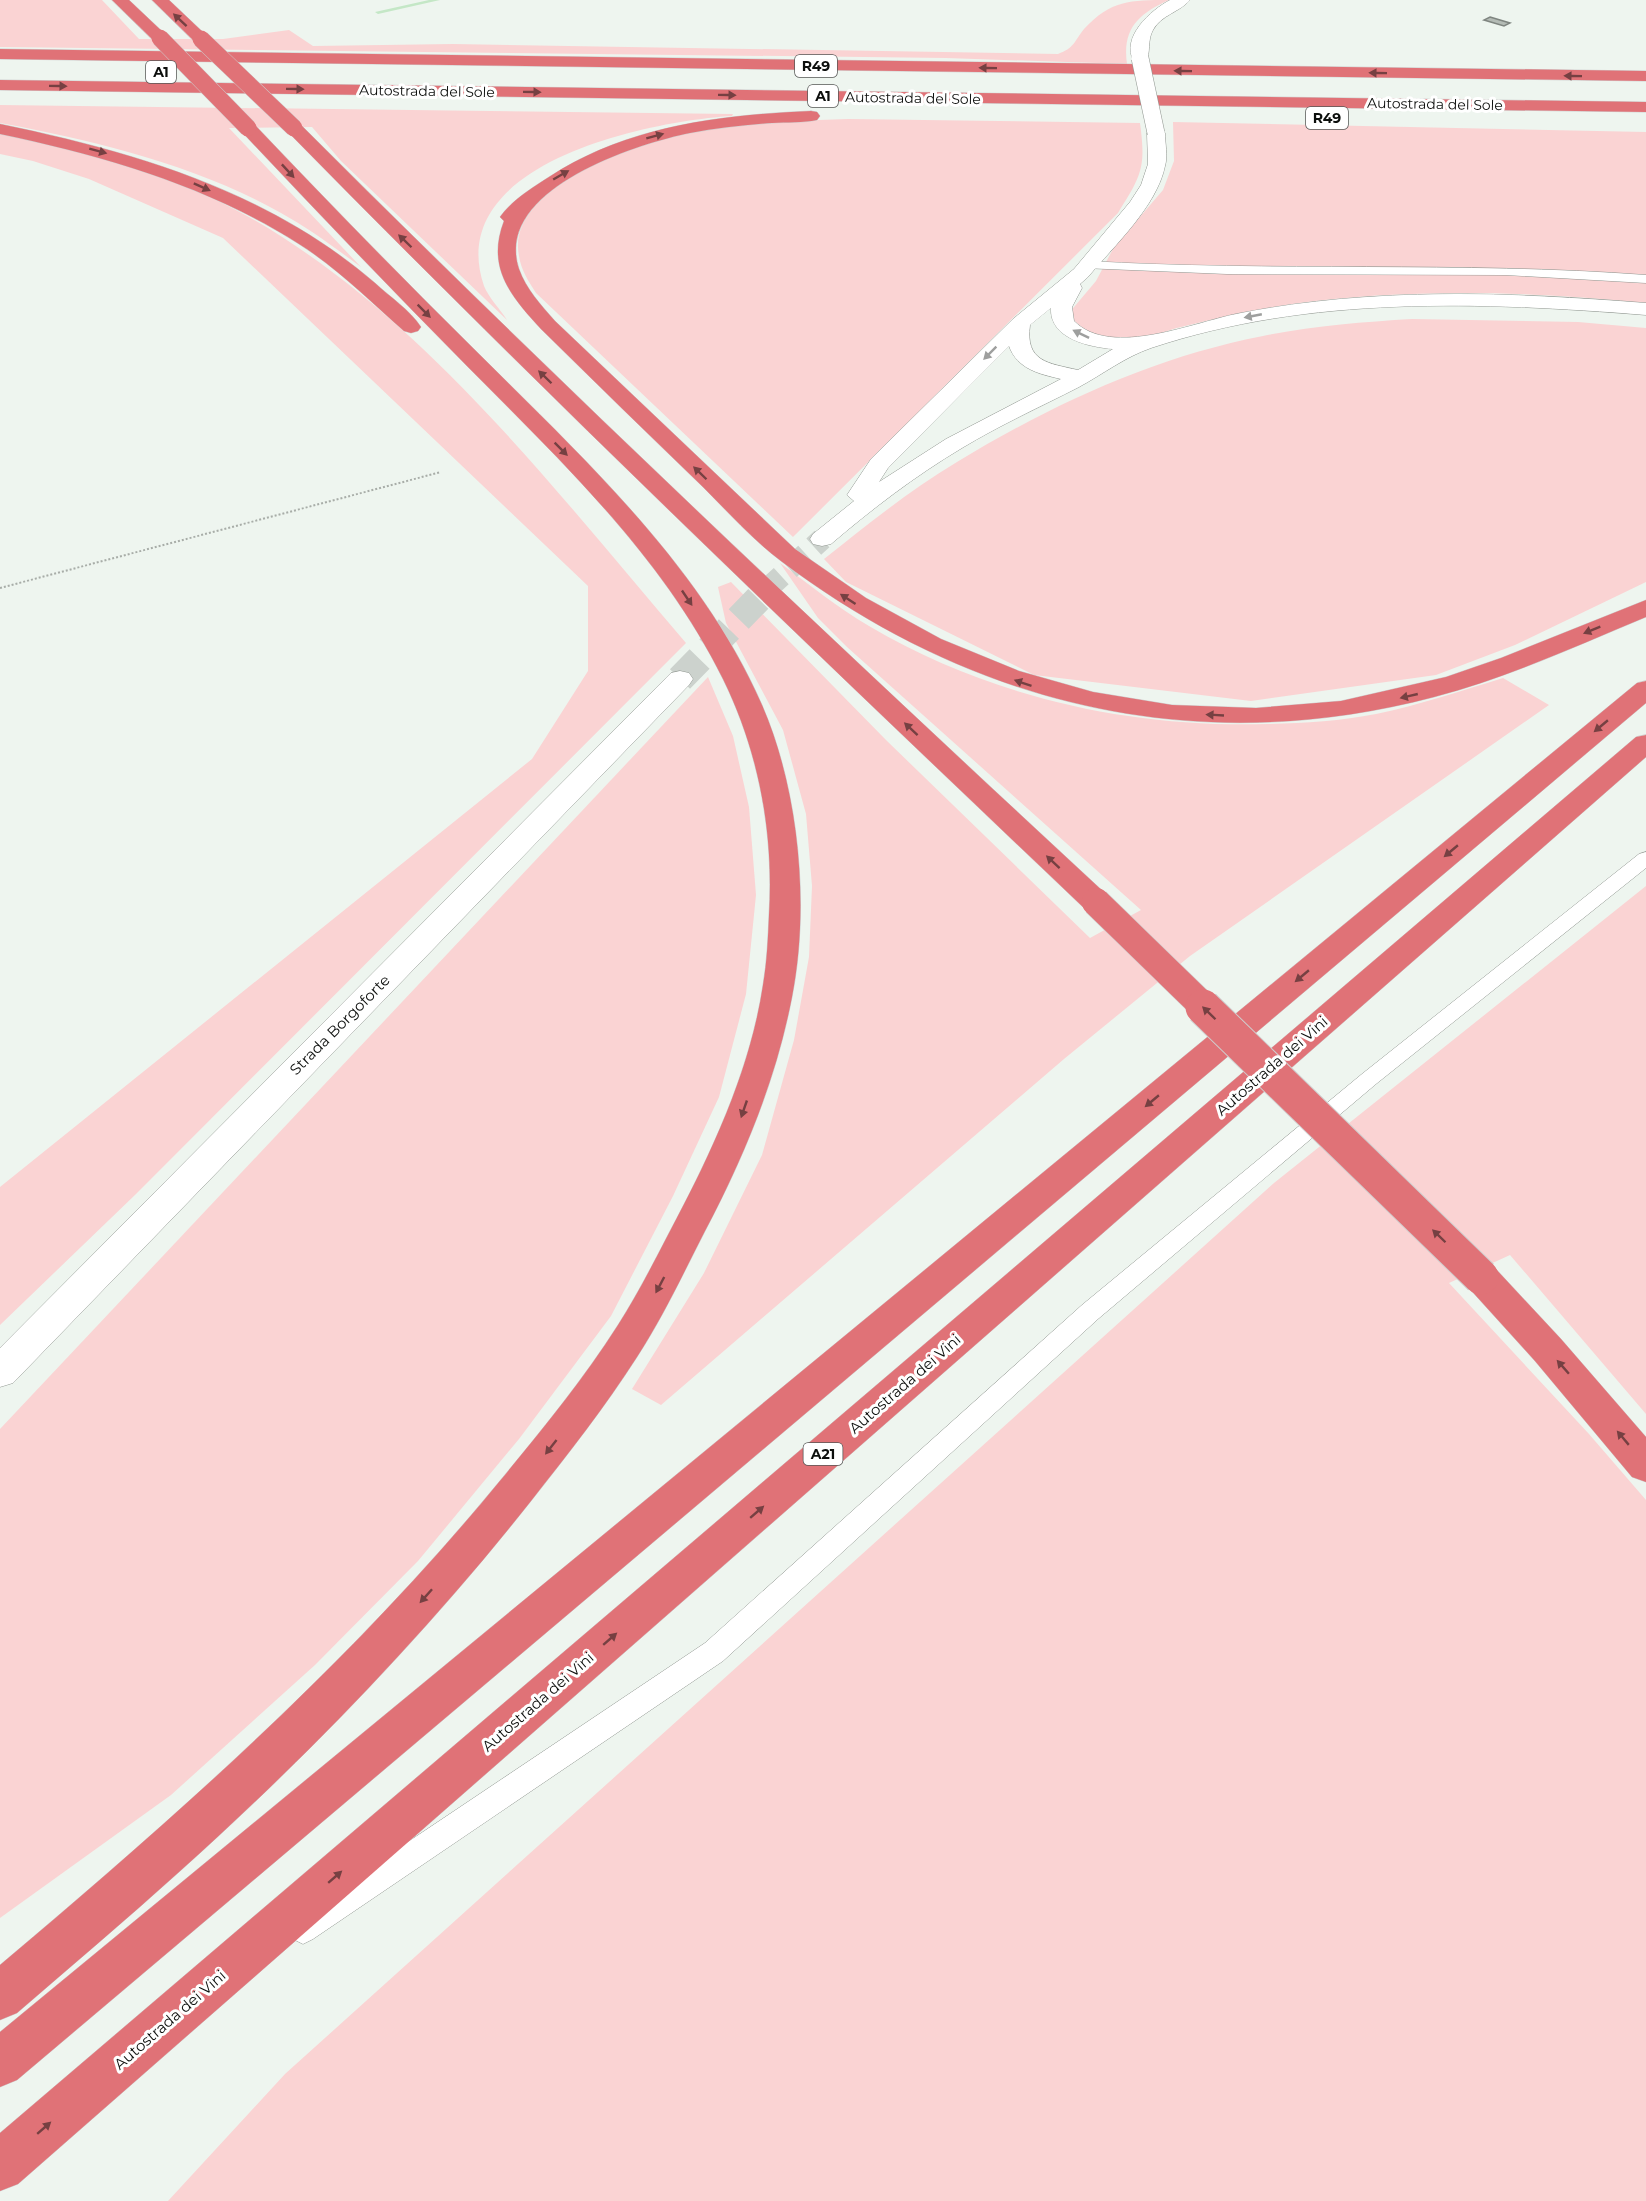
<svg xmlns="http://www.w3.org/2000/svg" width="1646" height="2201" viewBox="0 0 1646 2201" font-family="Montserrat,sans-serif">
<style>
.green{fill:#fad3d3}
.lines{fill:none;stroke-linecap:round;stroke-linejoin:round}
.stream{fill:#c4e7c6;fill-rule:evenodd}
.building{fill:#b4bbb5;stroke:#7f8580;stroke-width:1.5}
.secondary-tunnel-far1{stroke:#ccd2cd;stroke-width:22;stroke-dasharray:22 11;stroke-linecap:butt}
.secondary-tunnel{stroke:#ccd2cd;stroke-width:28;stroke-dasharray:28 14;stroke-linecap:butt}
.lane-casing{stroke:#919791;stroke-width:1}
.secondary-casing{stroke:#919791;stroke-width:1}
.highway-casing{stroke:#cfcfcf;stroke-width:1}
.path{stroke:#a8ada8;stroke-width:2;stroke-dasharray:2 2;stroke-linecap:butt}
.lane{fill:#fff;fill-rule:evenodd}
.secondary{fill:#fff;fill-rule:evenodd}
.highway{fill:#e07277;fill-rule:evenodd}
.secondary-bridge-casing{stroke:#919791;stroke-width:18;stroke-linecap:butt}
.highway-bridge-far2-casing{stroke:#cfcfcf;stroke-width:18;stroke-linecap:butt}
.highway-bridge-far1-casing{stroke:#cfcfcf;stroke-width:29;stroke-linecap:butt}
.highway-bridge-casing{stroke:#cfcfcf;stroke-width:37;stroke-linecap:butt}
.secondary-bridge{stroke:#fff;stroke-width:17}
.highway-bridge-far2{stroke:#e07277;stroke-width:17}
.highway-bridge-far1{stroke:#e07277;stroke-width:28}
.highway-bridge{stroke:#e07277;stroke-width:35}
.oneway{fill:#764042}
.oneway2{fill:#9e9f9e}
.labels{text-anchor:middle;stroke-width:6;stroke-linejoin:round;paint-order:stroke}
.shield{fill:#fff;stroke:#565756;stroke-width:1.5}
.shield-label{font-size:14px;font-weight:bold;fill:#0d0f0d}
.far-street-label{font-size:14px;fill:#0d0f0d;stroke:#fff}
.street-label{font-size:15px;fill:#0d0f0d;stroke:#fff}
</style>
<rect width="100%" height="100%" fill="#eef5ef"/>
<g class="green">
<path d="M0,0h102l37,39h84l66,-9 24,16 140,-2 605,10c16,-6 16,-12 26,-25 27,-29 46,-29 85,-29 -31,14 -47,29 -42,64l-181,-6 -946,-11z"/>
<path d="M0,105l733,9 -1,2c-83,5 -290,47 -248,170 5,12 16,23 23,34l-166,-159 -29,-34 -83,1 132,139c-26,-19 -51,-38 -80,-54 -85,-48 -185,-72 -281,-90z"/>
<path d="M848,119l292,4c6,44 2,52 -22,90l-325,324 -257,-244c-7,-11 -15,-23 -17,-37 -14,-67 116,-113 166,-123 53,-11 109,-12 163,-14z"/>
<path d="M1173,122l473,10v171c-115,-12 -240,-15 -354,1 -38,6 -74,14 -111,23 -14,3 -29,11 -44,12 -23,3 -56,-4 -68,-26l27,-32 18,-34 49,-57 11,-29z"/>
<path d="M0,134c85,17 173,40 249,83 176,100 307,275 437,426l-550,551 -136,131v-138l532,-428 56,-88v-85l-365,-348 -134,-59 -56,-18 -33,-7z"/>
<path d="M1412,319l166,3 68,6v254l-131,63 -79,30 -185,26 -217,-26 -188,-93 -22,-23c43,-34 86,-69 133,-97 94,-57 197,-105 306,-126 49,-10 99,-14 149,-17z"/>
<path d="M780,563c29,21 58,45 89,63 121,71 259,102 399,98 36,-1 73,-3 108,-10 43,-9 85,-23 127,-36l46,27 -359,251 -126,103 -403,346 -29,-16 72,-116 58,-118 32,-115 15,-83 3,-71 -6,-72 -23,-84 -57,-107 -8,-36 13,-5 155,158 204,198 51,-28 -294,-263 -29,-29z"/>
<path d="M708,677l25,59 16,71 7,88 -10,99 -27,103 -46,99 -62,120 -92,123 -101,122 -103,104 -144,130 -171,123v-489z"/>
<path d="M1646,886v528l-136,-159 -61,28 140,151 57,66v701h-1478l117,-127 989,-891z"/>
</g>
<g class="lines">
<path class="stream" d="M429,0h11l-62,14 -3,-2z"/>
</g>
<path class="building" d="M1490,17l20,6 -6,3 -20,-6z"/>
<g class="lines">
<path class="secondary-tunnel-far1" d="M765,591l57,-52"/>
<path class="secondary-tunnel" d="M680,679l87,-89"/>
<defs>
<g id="lane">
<path d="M1087,261c186,11 373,0 559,14v8l-140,-8 -279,-1 -144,-6 -2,-3z"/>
<path d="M1646,852v16l-270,216 -278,235 -375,342 -410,278 -10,5 -10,-5 -5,-10 5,-10 412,-276 377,-338 280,-231 277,-220z"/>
</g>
<g id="secondary">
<path d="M1170,0h20c-10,12 -29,15 -37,30 -6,10 -2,23 -7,32h-12c-14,-25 17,-52 36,-62z"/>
<path d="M1156,128l6,1 3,4c0,10 3,23 0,33 -8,40 -51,80 -77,111l-8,7 2,4 -10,19 2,14c38,38 122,0 167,-8 134,-26 269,-21 405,-10v12c-165,-13 -336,-20 -495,33 -26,9 -48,26 -72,39 -39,20 -79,38 -117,61 -47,28 -90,61 -131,96l-9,2 -9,-2 -3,-5 3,-5 41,-33 -7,-6 24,-36 142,-140 61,-50 56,-67 11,-17 7,-21 -1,-31 3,-4zM1051,308c-2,31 39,39 62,41l-35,21c-30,-7 -53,-8 -48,-45zM1009,346c8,23 30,28 52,33l-115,60 -67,43 9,-14z"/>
<path d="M680,671l9,2 4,6 -4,6 -676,698 -13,4v-39l671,-675z"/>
</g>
<g id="highway">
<path d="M112,0h17l37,35 2,3 -2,3h-12z"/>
<path d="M152,0h17l38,36 2,3 -2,3h-12z"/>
<path d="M0,49l1646,22v10l-1646,-22z"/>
<path d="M0,80l1646,22v10l-1646,-22z"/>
<path d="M811,111l6,1 3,4 -3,4c-14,3 -30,2 -45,3 -28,2 -55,5 -82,10 -55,11 -197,57 -171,136 7,20 22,36 36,52l240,228 71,49 75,41 78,32 74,21 79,13 84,3 85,-7 105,-24 55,-19 145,-58v17c-70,29 -139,61 -212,80 -236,62 -459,10 -653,-136 -28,-21 -53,-49 -78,-74 -54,-52 -108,-105 -162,-158 -30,-33 -55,-61 -37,-108l-4,-4c12,-17 32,-29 49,-40 78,-51 171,-62 262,-66z"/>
<path d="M248,123l6,1c74,78 149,155 225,230 105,105 223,213 283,351 37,85 48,201 30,292 -16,83 -48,160 -87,234 -22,43 -42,86 -68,126 -32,50 -69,97 -106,144 -106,134 -225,257 -352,371 -53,48 -108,94 -162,141l-17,7v-55c178,-150 351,-303 499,-483 42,-51 84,-102 119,-157 19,-30 35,-61 51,-92 41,-77 81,-161 94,-248 4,-23 5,-47 6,-70 5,-81 -10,-163 -46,-236 -60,-122 -162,-218 -256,-313 -76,-77 -151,-155 -225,-234l-3,-4 3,-4z"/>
<path d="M294,123l6,1c263,263 534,518 807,771l4,7 -4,7 -11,3 -11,-3c-269,-256 -537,-512 -797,-777l-3,-4 3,-4z"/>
<path d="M0,124c135,28 268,67 375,159 15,14 35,27 46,44l-3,4 -7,2 -7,-2c-34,-30 -67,-63 -105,-87 -91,-58 -194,-88 -299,-110z"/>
<path d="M1646,681v22l-1629,1377 -17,7v-55l1637,-1349z"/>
<path d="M1646,735v22l-1628,1427 -18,7v-58l1636,-1396z"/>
<path d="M1481,1263l13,4 67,72 85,98v45l-14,-5 -97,-116 -67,-74 -5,-10 5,-10z"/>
</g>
</defs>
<use href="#lane" class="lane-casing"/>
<use href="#secondary" class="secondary-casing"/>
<use href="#highway" class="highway-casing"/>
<path class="path" d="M0,588l441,-116"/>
<use href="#lane" class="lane"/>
<use href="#secondary" class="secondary"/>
<use href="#highway" class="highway"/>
<defs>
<path id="secondary-bridge" d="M1140,58l16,75"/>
<g id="highway-bridge-far2">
<path d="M160,38l88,90"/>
<path d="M201,39l93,89"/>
</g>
<path id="highway-bridge-far1" d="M1096,902l109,106"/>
<path id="highway-bridge" d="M1203,1007l278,270"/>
</defs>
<use href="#secondary-bridge" class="secondary-bridge-casing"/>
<use href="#highway-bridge-far2" class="highway-bridge-far2-casing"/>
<use href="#highway-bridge-far1" class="highway-bridge-far1-casing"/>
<use href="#highway-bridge" class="highway-bridge-casing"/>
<use href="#secondary-bridge" class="secondary-bridge"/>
<use href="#highway-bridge-far2" class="highway-bridge-far2"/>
<use href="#highway-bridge-far1" class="highway-bridge-far1"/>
<use href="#highway-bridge" class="highway-bridge"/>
</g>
<defs><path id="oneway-solid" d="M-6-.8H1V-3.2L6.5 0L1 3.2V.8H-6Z" transform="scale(1.5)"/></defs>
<g class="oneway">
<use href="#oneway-solid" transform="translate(180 20) rotate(-137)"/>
<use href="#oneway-solid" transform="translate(988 68) rotate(-179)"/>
<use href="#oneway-solid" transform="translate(1183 71) rotate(-179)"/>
<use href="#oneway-solid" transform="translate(1378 73) rotate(-179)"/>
<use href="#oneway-solid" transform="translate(1573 76) rotate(-179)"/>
<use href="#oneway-solid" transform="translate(58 86) rotate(1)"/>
<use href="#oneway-solid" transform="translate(295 89) rotate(1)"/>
<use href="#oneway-solid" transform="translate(532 92) rotate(1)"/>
<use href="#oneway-solid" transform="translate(727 95) rotate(1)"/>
<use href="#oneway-solid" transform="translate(655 136) rotate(-15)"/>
<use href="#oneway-solid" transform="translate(98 151) rotate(15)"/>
<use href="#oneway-solid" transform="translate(288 171) rotate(47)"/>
<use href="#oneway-solid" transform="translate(561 175) rotate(-30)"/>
<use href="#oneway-solid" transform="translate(202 187) rotate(24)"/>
<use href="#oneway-solid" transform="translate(405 241) rotate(-136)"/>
<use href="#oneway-solid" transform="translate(424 311) rotate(45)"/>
<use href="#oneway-solid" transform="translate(545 377) rotate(-136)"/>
<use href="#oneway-solid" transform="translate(561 449) rotate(45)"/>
<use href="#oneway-solid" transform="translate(700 473) rotate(-136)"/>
<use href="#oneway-solid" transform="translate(687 598) rotate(56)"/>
<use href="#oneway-solid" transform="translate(848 599) rotate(-147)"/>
<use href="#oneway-solid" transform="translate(1592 630) rotate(158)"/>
<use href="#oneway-solid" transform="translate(1023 683) rotate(-161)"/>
<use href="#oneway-solid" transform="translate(1409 696) rotate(167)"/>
<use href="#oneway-solid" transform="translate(1215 715) rotate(-177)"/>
<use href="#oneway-solid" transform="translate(1601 726) rotate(140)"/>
<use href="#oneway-solid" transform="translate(911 729) rotate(-137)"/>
<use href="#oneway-solid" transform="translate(1451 851) rotate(140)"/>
<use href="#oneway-solid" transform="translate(1053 862) rotate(-137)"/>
<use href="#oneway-solid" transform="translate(1302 976) rotate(140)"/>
<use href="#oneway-solid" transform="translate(1209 1013) rotate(-136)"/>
<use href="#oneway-solid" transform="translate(1152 1101) rotate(140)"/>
<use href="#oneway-solid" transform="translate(744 1109) rotate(109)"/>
<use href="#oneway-solid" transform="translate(1439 1236) rotate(-136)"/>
<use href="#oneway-solid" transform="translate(660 1285) rotate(118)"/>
<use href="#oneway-solid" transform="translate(1563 1367) rotate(-131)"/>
<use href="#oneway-solid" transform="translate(1623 1438) rotate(-130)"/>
<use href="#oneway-solid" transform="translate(551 1447) rotate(128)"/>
<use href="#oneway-solid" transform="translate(757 1512) rotate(-41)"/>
<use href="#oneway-solid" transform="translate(426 1596) rotate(132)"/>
<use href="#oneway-solid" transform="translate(610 1639) rotate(-41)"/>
<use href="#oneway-solid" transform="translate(335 1877) rotate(-41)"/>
<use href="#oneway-solid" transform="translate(44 2128) rotate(-41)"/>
</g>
<g class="oneway2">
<use href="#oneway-solid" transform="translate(1253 316) rotate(169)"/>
<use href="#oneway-solid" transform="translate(1081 334) rotate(-154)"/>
<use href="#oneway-solid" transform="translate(990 353) rotate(135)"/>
</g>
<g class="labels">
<g class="shield">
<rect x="795" y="55" width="42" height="22" rx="4.5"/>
<rect x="146" y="61" width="30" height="22" rx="4.5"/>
<rect x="808" y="85" width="30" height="22" rx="4.5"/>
<rect x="1306" y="107" width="42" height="22" rx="4.5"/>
<rect x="803.5" y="1443" width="39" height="22" rx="4.5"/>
</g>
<g class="shield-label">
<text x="816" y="71">R49</text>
<text x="161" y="77">A1</text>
<text x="823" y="101">A1</text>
<text x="1327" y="123">R49</text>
<text x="823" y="1459">A21</text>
</g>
<g class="far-street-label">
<text transform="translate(427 91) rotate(1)" y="5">Autostrada del Sole</text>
<text transform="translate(913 98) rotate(1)" y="5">Autostrada del Sole</text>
<text transform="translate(1435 104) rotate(1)" y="5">Autostrada del Sole</text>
</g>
<g class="street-label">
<text transform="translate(340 1025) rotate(-45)" y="5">Strada Borgoforte</text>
<text transform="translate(1272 1066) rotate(-41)" y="5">Autostrada dei Vini</text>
<text transform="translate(905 1384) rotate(-41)" y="5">Autostrada dei Vini</text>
<text transform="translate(538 1702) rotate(-41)" y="5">Autostrada dei Vini</text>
<text transform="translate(170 2020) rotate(-41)" y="5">Autostrada dei Vini</text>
</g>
</g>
</svg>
